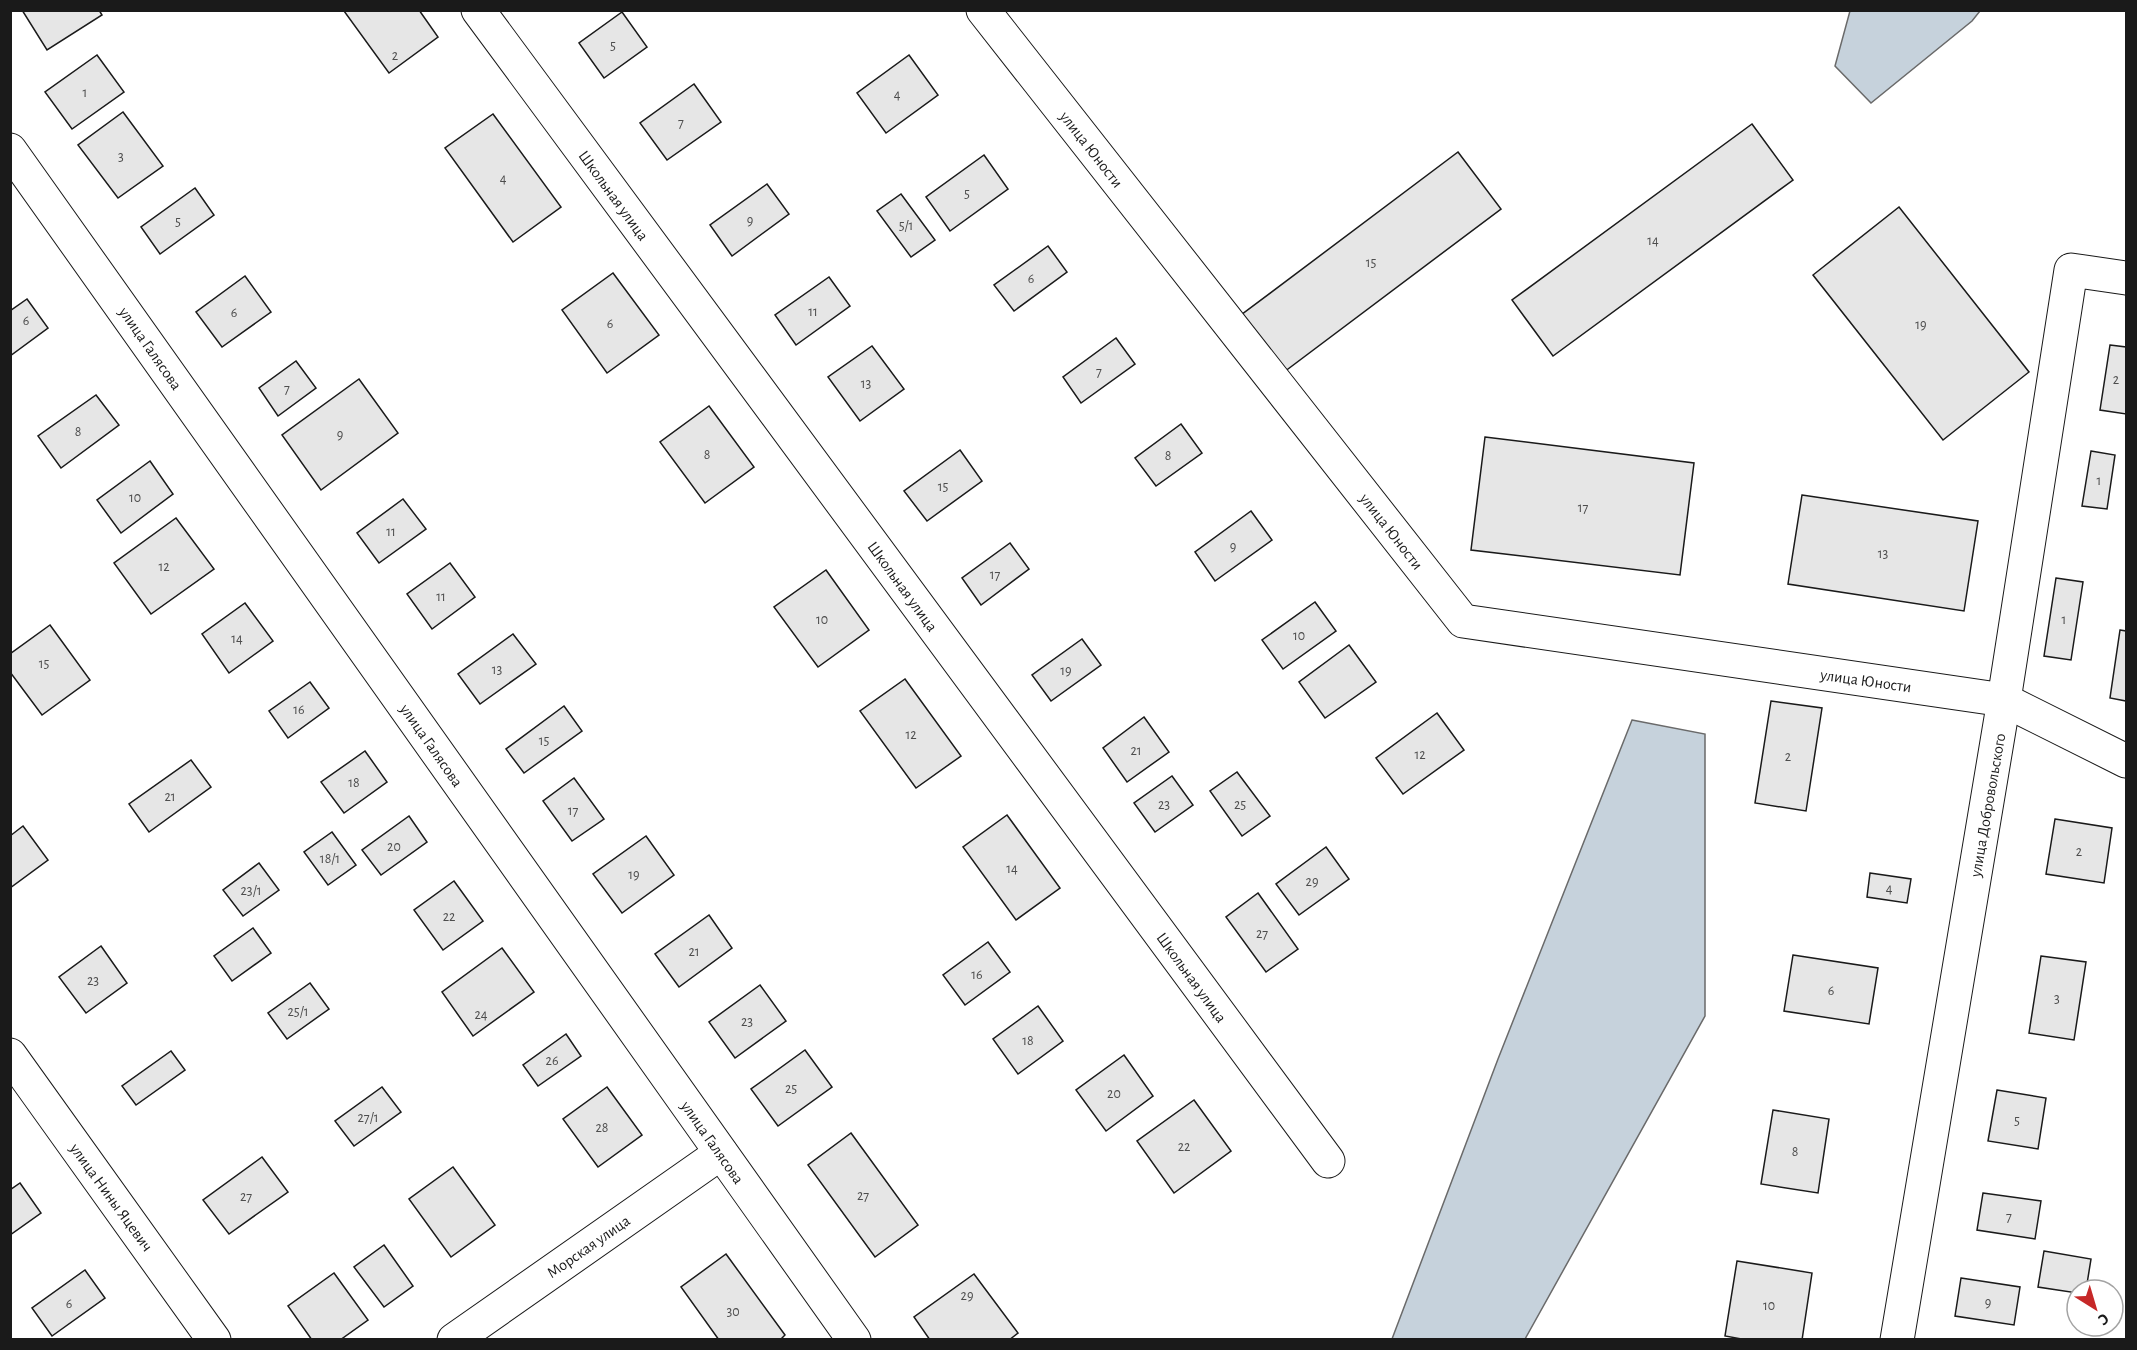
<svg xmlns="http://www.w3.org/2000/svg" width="2137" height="1350" viewBox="0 0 2137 1350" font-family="'Alegreya Sans',sans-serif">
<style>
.water{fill:#c6d2dc;stroke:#6a6a6a;stroke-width:1.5}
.building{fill:#e6e6e6;stroke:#1a1a1a;stroke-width:1.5}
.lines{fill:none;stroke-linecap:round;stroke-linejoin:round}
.minor-casing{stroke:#1a1a1a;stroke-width:35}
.minor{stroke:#fff;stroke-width:33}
.labels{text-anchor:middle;stroke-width:4.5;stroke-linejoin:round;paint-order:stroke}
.number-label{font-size:14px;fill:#4d4d4d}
.street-label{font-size:16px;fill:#1a1a1a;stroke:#fff}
</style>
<rect width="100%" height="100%" fill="#fff"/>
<g class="water">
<path d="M1850,11v-1l130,1 -8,10 -101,82 -36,-37z"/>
<path d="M1632,720l73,14v282l-180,323h-133l106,-280z"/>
</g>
<g class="building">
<path d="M22,10h77l3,5 -55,35z"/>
<path d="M419,10l19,27 -49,36 -45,-62z"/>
<path d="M622,12l25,35 -43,31 -25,-35z"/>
<path d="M97,55l27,37 -52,37 -27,-37z"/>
<path d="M909,55l29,40 -52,38 -29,-40z"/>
<path d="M694,84l27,38 -54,38 -27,-37z"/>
<path d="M123,112l40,54 -45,32 -40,-53z"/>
<path d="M493,114l68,93 -48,35 -68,-94z"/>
<path d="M1752,124l41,56 -240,176 -41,-56z"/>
<path d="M1458,152l43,57 -217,163 -43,-57z"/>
<path d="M984,155l24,34 -58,42 -24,-34z"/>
<path d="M767,184l22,30 -57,42 -22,-31z"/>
<path d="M195,188l19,27 -54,39 -19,-27z"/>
<path d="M901,194l34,46 -24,17 -34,-46z"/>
<path d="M1899,207l130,165 -86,68 -130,-165z"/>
<path d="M1048,246l19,26 -53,39 -20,-26z"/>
<path d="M613,273l46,62 -52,38 -45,-63z"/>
<path d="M245,276l26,36 -49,35 -26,-35z"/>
<path d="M829,277l21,29 -54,39 -21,-30z"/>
<path d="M27,299l21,29 -38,28v-45z"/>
<path d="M1116,338l19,26 -54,39 -18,-26z"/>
<path d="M2110,345l16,2v67l-26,-4z"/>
<path d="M872,346l32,43 -44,32 -32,-44z"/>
<path d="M296,361l20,27 -38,28 -19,-28z"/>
<path d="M359,379l39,54 -77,57 -39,-55z"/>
<path d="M96,395l23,30 -58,43 -23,-32z"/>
<path d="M709,406l45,61 -49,36 -45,-61z"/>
<path d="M1181,424l21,29 -46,33 -21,-28z"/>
<path d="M1485,437l209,26 -14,112 -209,-25z"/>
<path d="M960,450l22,31 -55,40 -23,-30z"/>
<path d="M2091,451l24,4 -8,54 -25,-3z"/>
<path d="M150,461l23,33 -52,39 -24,-33z"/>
<path d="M1802,495l176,26 -14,90 -176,-27z"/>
<path d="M403,499l23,30 -47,34 -22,-30z"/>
<path d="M1251,511l21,29 -57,41 -20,-29z"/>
<path d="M176,518l38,51 -63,45 -37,-51z"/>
<path d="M1010,543l19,26 -48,36 -19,-27z"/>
<path d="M450,563l25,34 -43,32 -25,-35z"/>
<path d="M826,570l43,60 -51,37 -44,-60z"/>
<path d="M2056,578l27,4 -12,78 -27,-4z"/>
<path d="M1315,602l21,29 -53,38 -21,-29z"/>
<path d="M245,603l28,38 -44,32 -27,-39z"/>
<path d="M50,625l40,55 -48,35 -32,-43v-18z"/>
<path d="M2120,630l6,1v70l-16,-3z"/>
<path d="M513,634l23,30 -56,40 -22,-30z"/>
<path d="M1082,639l19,26 -50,36 -19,-26z"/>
<path d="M1349,645l27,37 -51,36 -26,-36z"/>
<path d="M905,679l56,77 -45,32 -56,-77z"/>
<path d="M310,682l19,26 -41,30 -19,-27z"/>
<path d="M1771,701l51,7 -16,103 -51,-8z"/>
<path d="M564,706l18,25 -58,42 -18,-24z"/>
<path d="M1437,713l27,37 -61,44 -27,-36z"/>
<path d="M1144,717l25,35 -42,30 -24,-34z"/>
<path d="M365,751l22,31 -43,31 -23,-31z"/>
<path d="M191,760l20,27 -62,45 -20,-28z"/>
<path d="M1237,772l33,44 -28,20 -32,-45z"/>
<path d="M1172,776l21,29 -38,27 -21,-29z"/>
<path d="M574,778l30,41 -32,22 -29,-40z"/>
<path d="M1007,815l53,73 -44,32 -53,-73z"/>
<path d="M409,816l18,26 -46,33 -19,-25z"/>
<path d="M2055,819l57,9 -8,55 -58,-9z"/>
<path d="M23,826l25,34 -38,28v-52z"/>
<path d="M332,832l24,33 -28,20 -24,-33z"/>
<path d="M646,836l28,39 -52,38 -29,-39z"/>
<path d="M1326,847l23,32 -50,36 -23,-31z"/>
<path d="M259,863l20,27 -36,26 -20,-26z"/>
<path d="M1870,873l41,6 -4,24 -40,-6z"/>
<path d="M454,881l29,40 -40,29 -29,-40z"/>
<path d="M1258,893l40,56 -32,23 -40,-55z"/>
<path d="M709,915l23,33 -53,39 -24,-33z"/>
<path d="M253,928l18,25 -39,28 -18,-25z"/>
<path d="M988,942l22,30 -45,33 -22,-30z"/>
<path d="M101,946l26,37 -41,30 -27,-36z"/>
<path d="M502,948l32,44 -61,44 -31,-44z"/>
<path d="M1793,955l85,13 -9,56 -85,-13z"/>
<path d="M2041,956l45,6 -12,78 -45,-7z"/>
<path d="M310,983l19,26 -42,30 -19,-26z"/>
<path d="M760,985l26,36 -51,37 -26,-36z"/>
<path d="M1038,1006l25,35 -45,33 -25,-35z"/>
<path d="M566,1034l15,22 -43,30 -15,-21z"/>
<path d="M805,1050l27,37 -54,39 -27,-37z"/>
<path d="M171,1051l14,19 -49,35 -14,-19z"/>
<path d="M1124,1055l29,41 -47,35 -30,-41z"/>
<path d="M382,1087l19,25 -47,34 -19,-25z"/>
<path d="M607,1087l35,48 -44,32 -35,-48z"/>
<path d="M1997,1090l49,8 -8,51 -50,-8z"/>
<path d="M1194,1100l37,51 -57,42 -37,-52z"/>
<path d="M1773,1110l56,9 -11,74 -57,-9z"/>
<path d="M851,1133l67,92 -43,32 -67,-92z"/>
<path d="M262,1157l26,35 -59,42 -26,-34z"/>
<path d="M453,1167l42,58 -44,32 -42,-58z"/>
<path d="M20,1183l21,30 -31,22v-45z"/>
<path d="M1983,1193l58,8 -6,38 -58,-9z"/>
<path d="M384,1245l29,41 -29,21 -30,-40z"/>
<path d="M2044,1251l47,8 -5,31h-9v3l-39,-6z"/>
<path d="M726,1254l59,81 -5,5h-61l-38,-53z"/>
<path d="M1737,1261l75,12 -10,67h-55l-22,-4z"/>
<path d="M85,1270l20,28 -53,38 -20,-28z"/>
<path d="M334,1273l34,47 -28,20h-28l-24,-34z"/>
<path d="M974,1274l44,59 -9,7h-79l-16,-23z"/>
<path d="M1961,1278l59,9 -6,38 -59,-9z"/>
</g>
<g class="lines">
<defs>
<g id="minor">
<path d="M478,10l850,1151"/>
<path d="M983,10l480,611 541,79 122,61"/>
<path d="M10,150l844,1190"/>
<path d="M10,1055l204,285"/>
<path d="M454,1340l267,-187"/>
<path d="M1897,1340l107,-640 67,-430 55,8"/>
</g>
</defs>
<use href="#minor" class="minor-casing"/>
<use href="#minor" class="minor"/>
</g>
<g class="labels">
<g class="number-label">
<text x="613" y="50">5</text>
<text x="395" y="60">2</text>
<text x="85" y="97">1</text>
<text x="897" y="99">4</text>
<text x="681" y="127">7</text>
<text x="121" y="161">3</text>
<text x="503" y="183">4</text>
<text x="967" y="198">5</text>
<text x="750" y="225">9</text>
<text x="178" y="226">5</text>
<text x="906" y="230">5/1</text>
<text x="1653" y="245">14</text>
<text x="1371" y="267">15</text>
<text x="1031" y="283">6</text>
<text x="813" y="316">11</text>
<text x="234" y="317">6</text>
<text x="26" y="325">6</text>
<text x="610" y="328">6</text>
<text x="1921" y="329">19</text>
<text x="1099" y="376">7</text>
<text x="2116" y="384">2</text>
<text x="866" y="388">13</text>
<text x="287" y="393">7</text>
<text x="78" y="436">8</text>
<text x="340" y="439">9</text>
<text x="707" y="459">8</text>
<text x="1168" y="460">8</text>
<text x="2099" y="485">1</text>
<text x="943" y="491">15</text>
<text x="135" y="502">10</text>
<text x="1583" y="512">17</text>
<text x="391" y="536">11</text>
<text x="1233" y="551">9</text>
<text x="1883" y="558">13</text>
<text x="164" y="571">12</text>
<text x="995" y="579">17</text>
<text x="441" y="601">11</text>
<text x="822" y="624">10</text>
<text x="2064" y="624">1</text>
<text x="1299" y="640">10</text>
<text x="237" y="643">14</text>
<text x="44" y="668">15</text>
<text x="497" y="674">13</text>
<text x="1066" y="675">19</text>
<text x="299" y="714">16</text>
<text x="911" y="739">12</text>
<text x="544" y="745">15</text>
<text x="1136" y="755">21</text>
<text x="1420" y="759">12</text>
<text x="1788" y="761">2</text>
<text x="354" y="787">18</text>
<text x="170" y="801">21</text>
<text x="1164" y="809">23</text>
<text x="1240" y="809">25</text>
<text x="573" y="815">17</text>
<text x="394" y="851">20</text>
<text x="2079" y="856">2</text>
<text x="330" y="863">18/1</text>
<text x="1012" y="873">14</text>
<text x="634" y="879">19</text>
<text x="1312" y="886">29</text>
<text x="1889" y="893">4</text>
<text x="251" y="895">23/1</text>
<text x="449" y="921">22</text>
<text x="1262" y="938">27</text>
<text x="694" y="956">21</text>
<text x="977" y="979">16</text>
<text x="93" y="985">23</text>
<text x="1831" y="995">6</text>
<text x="2057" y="1003">3</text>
<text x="298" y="1016">25/1</text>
<text x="481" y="1019">24</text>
<text x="747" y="1026">23</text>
<text x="1028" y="1045">18</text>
<text x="552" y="1065">26</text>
<text x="791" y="1093">25</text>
<text x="1114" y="1098">20</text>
<text x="368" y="1122">27/1</text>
<text x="2017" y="1125">5</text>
<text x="602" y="1132">28</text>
<text x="1184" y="1151">22</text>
<text x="1795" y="1156">8</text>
<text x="863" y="1200">27</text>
<text x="246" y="1201">27</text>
<text x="2009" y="1221">7</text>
<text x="967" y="1300">29</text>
<text x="1988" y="1307">9</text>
<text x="69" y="1308">6</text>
<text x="1769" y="1310">10</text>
<text x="733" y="1316">30</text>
</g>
<g class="street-label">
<text transform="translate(1092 149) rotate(52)" y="6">улица Юности</text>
<text transform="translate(614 195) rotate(54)" y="6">Школьная улица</text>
<text transform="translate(151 348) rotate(55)" y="6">улица Галясова</text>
<text transform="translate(1392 531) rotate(52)" y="6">улица Юности</text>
<text transform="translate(903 586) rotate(54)" y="6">Школьная улица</text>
<text transform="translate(1866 680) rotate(8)" y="6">улица Юности</text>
<text transform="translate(432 745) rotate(55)" y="6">улица Галясова</text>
<text transform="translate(1987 805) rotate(-80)" y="6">улица Добровольского</text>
<text transform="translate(1192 977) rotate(54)" y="6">Школьная улица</text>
<text transform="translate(713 1142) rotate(55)" y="6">улица Галясова</text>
<text transform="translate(112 1197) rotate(54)" y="6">улица Нины Яцевич</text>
<text transform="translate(588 1246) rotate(-35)" y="6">Морская улица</text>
</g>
</g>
<rect width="2137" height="1350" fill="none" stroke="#1a1a1a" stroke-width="24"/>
<g transform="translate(2095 1308) rotate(143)"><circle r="28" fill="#ffffff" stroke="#a3a3a3" stroke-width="1.5"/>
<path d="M0-4.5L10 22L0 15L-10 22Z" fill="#c62828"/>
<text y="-9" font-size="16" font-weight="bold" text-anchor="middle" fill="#1a1a1a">С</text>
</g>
</svg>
